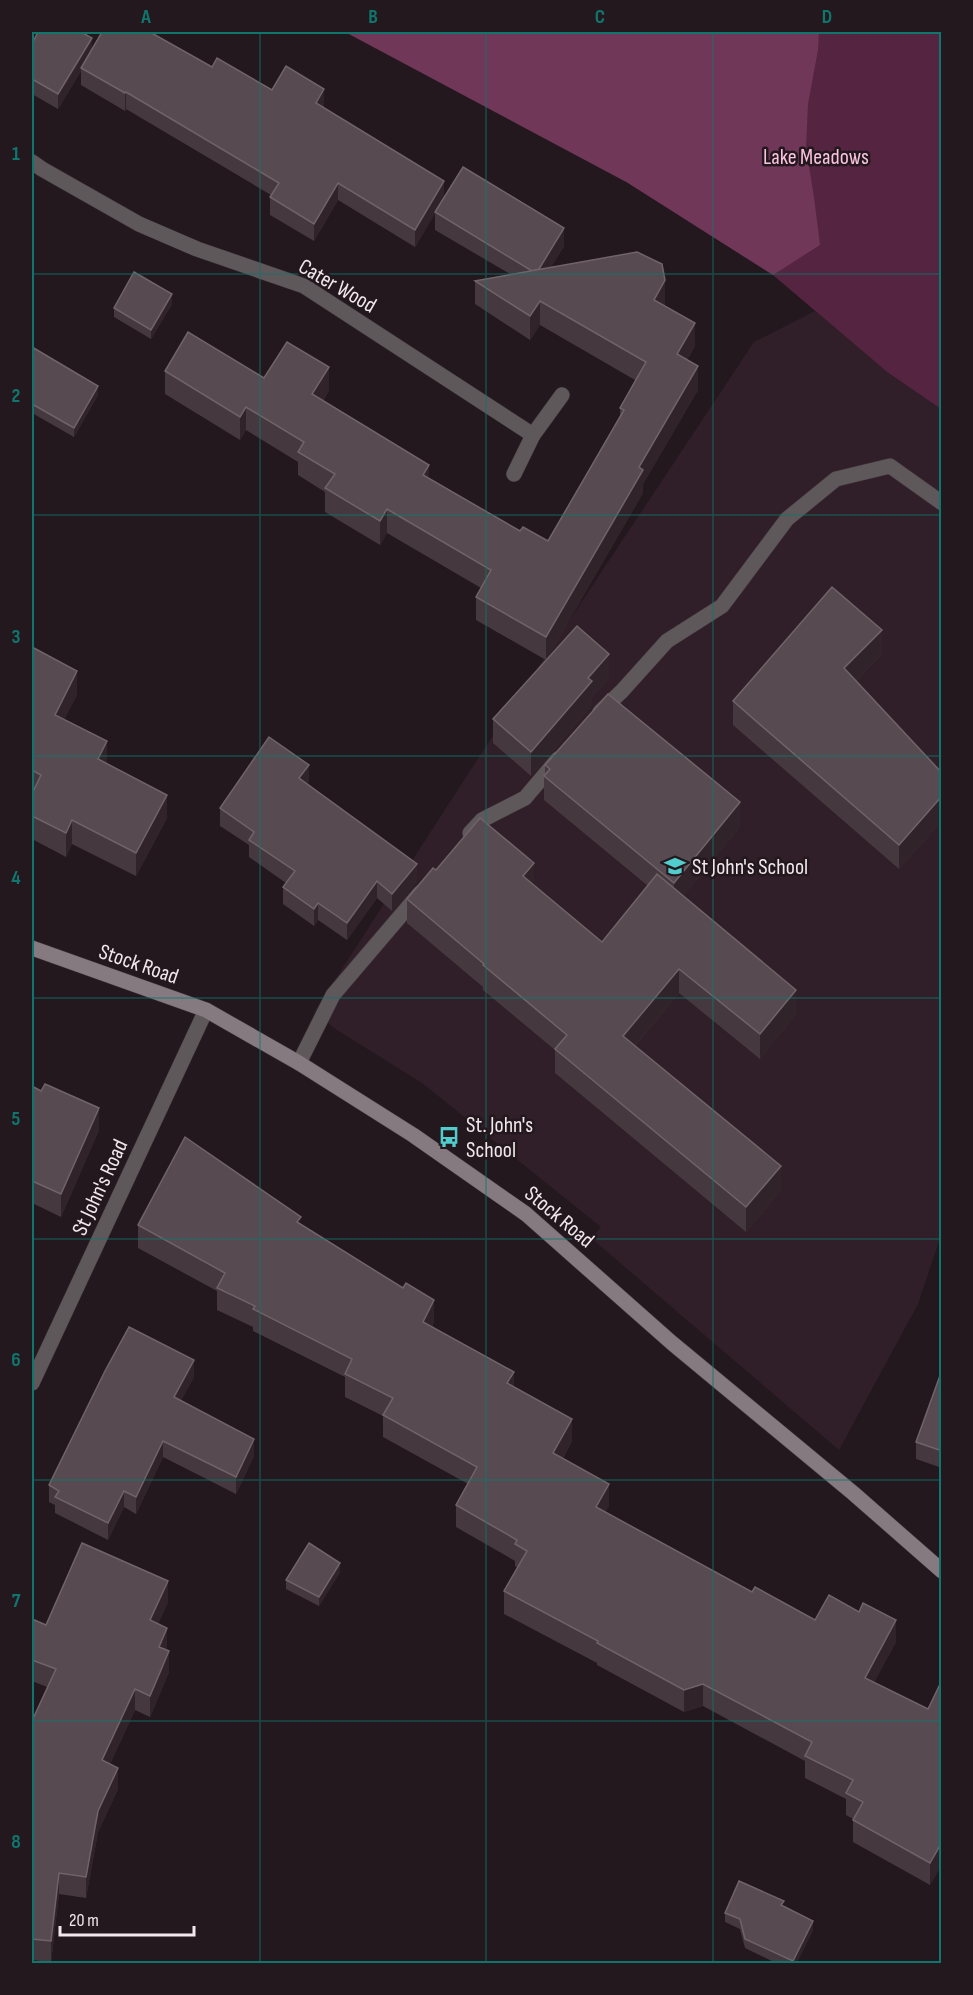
<svg xmlns="http://www.w3.org/2000/svg" width="973" height="1995" viewBox="0 0 973 1995" font-family="'Sofia Sans Condensed',sans-serif">
<style>
.built{fill:#301f28}
.green{fill:#542440}
.forest{fill:#703758}
.lines{fill:none;stroke-linecap:round;stroke-linejoin:round}
.service-casing{stroke:#40353b;stroke-width:16}
.minor-casing{stroke:#40353b;stroke-width:16}
.secondary-casing{stroke:#40353b;stroke-width:16}
.service{stroke:#5e585b;stroke-width:15}
.minor{stroke:#5e585b;stroke-width:15}
.secondary{stroke:#847a7f;stroke-width:15}
.wall{fill:#45383e}
.shaded-wall{fill:#302329}
.building{fill:#574b51;stroke:#706469;stroke-width:1.5}
.grid{fill:none;stroke:#0f766e;stroke-width:1.5;stroke-opacity:0.55}
.labels{text-anchor:middle;stroke-width:5;stroke-linejoin:round;paint-order:stroke}
.park-label{font-size:22px;fill:#fac2df;stroke:#23181e}
.street-label{font-size:22px;fill:#f1e8ec;stroke:#23181e}
.poi-label{font-size:22px;fill:#f1e8ec;stroke:#23181e;text-anchor:start}
.neatline{fill:none;stroke:#0f766e;stroke-width:2}
.grid-label{font-size:20px;text-anchor:middle;font-weight:bold;fill:#0f766e}
</style>
<rect width="100%" height="100%" fill="#23181e"/>
<path class="built" d="M815,311l72,61 54,37v826l-23,69 -79,146 -248,-212 10,-11 -179,-144 -85,-53 -23,-18 189,-292 251,-378z"/>
<path class="green" d="M697,32h244v377l-54,-37 -114,-97 -145,-92z"/>
<path class="forest" d="M345,32h474l-1,18 -10,54 -2,44 8,49 6,48 -47,30 -145,-92z"/>
<g class="lines">
<defs>
<g id="service">
<path d="M600,712l22,-21 45,-50 55,-35 65,-87 49,-40 54,-13 52,37"/>
<path d="M470,833l12,-13 43,-22 33,-39"/>
<path d="M299,1063l34,-68 87,-102"/>
</g>
<g id="minor">
<path d="M32,162l10,7 97,55 58,25 107,37 229,149 29,-40"/>
<path d="M514,474l19,-39"/>
<path d="M32,1383l174,-373"/>
</g>
<path id="secondary" d="M32,948l174,62 93,53 114,72 113,79 146,129 181,150 89,78"/>
</defs>
<use href="#service" class="service-casing"/>
<use href="#minor" class="minor-casing"/>
<use href="#secondary" class="secondary-casing"/>
<use href="#service" class="service"/>
<use href="#minor" class="minor"/>
<use href="#secondary" class="secondary"/>
</g>
<g class="wall">
<path d="M32,44l60,5 120,18 60,23 52,16 -1,2 121,89 120,49 -13,21 114,37 -1,2 31,40 -8,14 11,30 -55,94v9l-97,167 -70,-40v-23l5,-9 -94,-55 -7,12 -55,-33v-20l-27,-17v-13l-52,-32 -6,10 -75,-46v-23l99,7 65,12 -6,11 106,77 91,53 28,10 72,-124v-9l15,-28 -95,-55 -10,15 -55,-36v-23l35,-7 -75,-44v-17l-20,34 -77,-47 -24,41 -44,-26v-18l1,-2 -145,-86 -1,2 -44,-26v-14l-23,38 -26,-15z"/>
<path d="M172,304l-21,35 -37,-22v-9z"/>
<path d="M32,347l66,48 -24,42 -42,-24z"/>
<path d="M32,647l45,48 -13,24 43,44 60,55 -31,58 -64,-32 -6,13 -34,-18z"/>
<path d="M882,654l-26,27 86,92v48l-43,48 -166,-144v-24z"/>
<path d="M609,678l-17,19v8l-61,71 -38,-33v-24z"/>
<path d="M545,765l195,62 -57,69 113,118 -36,45 -81,-66 -44,53 146,144 -35,42 -191,-159v-23l-72,-60v-3l-76,-64v-24l29,-29 98,15 68,57 46,-56 -104,-86v-24l1,-2z"/>
<path d="M309,782l-2,2 110,97 -25,30 -15,-13 -30,42 -29,-20 -4,6 -31,-22v-17l3,-4 -37,-26v-12l-29,-19v-18z"/>
<path d="M32,1086l67,44 -38,87 -29,-14z"/>
<path d="M301,1224l133,98 -2,5 82,60 58,54 -9,17 46,48 -4,6 147,80 63,28 81,22 -22,40 54,27 14,-29v184l-12,21 -77,-43v-23l-7,-4v-16l-41,-21v-17l-102,-55 -19,6 -87,-47v-2l-93,-49v-23l14,-23 -3,-2v-5l-59,-34v-22l12,-21 -85,-47v-21l-38,-19v-20l-92,-46v-4l-36,-17v-19l-79,-43v-23z"/>
<path d="M942,1370v98l-26,-9v-17z"/>
<path d="M194,1377l-13,23 73,56 -18,38 -73,-37 -27,57 -12,-7 -16,33 -53,-27v-8l-6,-3v-17z"/>
<path d="M340,1572l-21,34 -33,-17v-9z"/>
<path d="M168,1602l-10,22 9,26 2,22 -19,45 -15,-7 -25,54 8,25 -20,43 -12,66 -27,-4 -8,68 -19,-2v-239l15,-34 -15,-6v-62l14,6z"/>
<path d="M784,1907l29,23 -17,34h-18l-33,-16 -5,-19 -15,-7v-9z"/>
</g>
<g class="shaded-wall">
<path d="M92,38v15l-11,15v3l-23,38v-15z"/>
<path d="M324,89v17l-8,14v-17z"/>
<path d="M126,92v17l-1,2v-18z"/>
<path d="M444,181v18l-29,48v-17z"/>
<path d="M338,183v17l-24,41v-17z"/>
<path d="M564,228v18l-27,45v-18z"/>
<path d="M665,280v24l-11,20v-24z"/>
<path d="M172,294v10l-21,35v-9z"/>
<path d="M540,301v24l-10,15v-24z"/>
<path d="M695,323v23l-18,31v-23z"/>
<path d="M698,366v24l-55,94v9l-97,167v-23l93,-170z"/>
<path d="M329,367v23l-17,28v-24z"/>
<path d="M98,386v9l-24,42v-9z"/>
<path d="M246,407v23l-6,10v-23z"/>
<path d="M429,465v24l-6,-14z"/>
<path d="M387,509v24l-7,12v-24z"/>
<path d="M882,630v24l-38,39v-25z"/>
<path d="M609,654v24l-17,19v8l-61,71v-24l57,-74z"/>
<path d="M77,671v24l-22,43v-23z"/>
<path d="M107,741v23l-9,-5z"/>
<path d="M309,765v17l-10,14v-18z"/>
<path d="M167,795v23l-31,58v-23z"/>
<path d="M942,796v25l-43,48v-24z"/>
<path d="M740,802v25l-66,80v-24z"/>
<path d="M72,820v24l-6,13v-24z"/>
<path d="M534,863v24l-11,-11z"/>
<path d="M417,864v17l-25,30v-17z"/>
<path d="M377,881v17l-30,42v-17z"/>
<path d="M318,903v17l-4,6v-17z"/>
<path d="M679,969v24l-56,67v-24z"/>
<path d="M796,990v24l-36,45v-25z"/>
<path d="M99,1108v22l-38,87v-23z"/>
<path d="M781,1166v24l-35,42v-25z"/>
<path d="M434,1300v22l-11,23v-23z"/>
<path d="M194,1360v17l-20,37v-17z"/>
<path d="M514,1372v23l-7,-12z"/>
<path d="M572,1419v22l-19,34v-22z"/>
<path d="M254,1439v17l-18,38v-17z"/>
<path d="M163,1441v16l-27,57v-17z"/>
<path d="M609,1484v22l-13,23v-22z"/>
<path d="M124,1491v16l-16,33v-17z"/>
<path d="M340,1563v9l-21,34v-9z"/>
<path d="M168,1581v21l-18,40v-22z"/>
<path d="M896,1620v22l-31,58v-22z"/>
<path d="M167,1628v21l-8,-2z"/>
<path d="M169,1651v21l-19,45v-21z"/>
<path d="M703,1684v22l-19,6v-22z"/>
<path d="M135,1689v21l-33,71v-21z"/>
<path d="M118,1768v21l-20,43 -12,66v-21l12,-66z"/>
<path d="M942,1842v22l-12,21v-22z"/>
<path d="M59,1873v21l-8,68v-21z"/>
<path d="M813,1921v9l-17,34h-3v-3z"/>
</g>
<g class="building">
<path d="M38,32h43l11,6 -34,56 -26,-15v-35z"/>
<path d="M102,32h48l62,35 5,-9 55,32 14,-24 38,23 -8,14 128,78 -29,49 -77,-47 -24,41 -44,-27 9,-14 -153,-91 -1,1 -44,-25z"/>
<path d="M463,167l101,61 -25,41 -7,2 -97,-59z"/>
<path d="M637,252l25,12 3,16 -11,20 41,23 -18,31 21,12 -59,101 4,3 -97,167 -70,-40 15,-27 -104,-61 -7,12 -55,-33 10,-14 -37,-22 6,-10 -58,-35 -6,10 -75,-46 23,-39 76,46 23,-36 42,25 -17,27 117,71 -6,10 97,56 3,-4 25,14 76,-131 -4,-2 26,-46 -106,-61 -10,15 -55,-35z"/>
<path d="M134,272l38,22 -21,36 -37,-22z"/>
<path d="M32,347l66,39 -24,42 -42,-24z"/>
<path d="M832,587l50,43 -38,38 98,105v23l-43,49 -166,-144z"/>
<path d="M577,626l32,28 -21,24 4,3 -61,71 -38,-33z"/>
<path d="M32,647l45,24 -22,44 52,26 -9,18 69,36 -31,58 -64,-33 -6,13 -34,-17v-22l9,-19 -9,-5z"/>
<path d="M608,694l132,108 -66,81 -130,-107 6,-7 -5,-4z"/>
<path d="M269,737l40,28 -10,13 118,86 -25,30 -15,-13 -30,42 -29,-20 -4,6 -31,-22 12,-16 -46,-31 5,-8 -34,-24z"/>
<path d="M480,818l54,45 -11,13 79,66 55,-68 139,116 -36,44 -81,-65 -56,67 158,130 -35,41 -191,-158 12,-14 -84,-70 1,-1 -77,-65 26,-31 3,2z"/>
<path d="M45,1084l54,24 -38,86 -29,-13v-95l9,5z"/>
<path d="M185,1137l116,80 -4,5 106,66 3,-5 28,17 -11,22 91,50 -7,11 65,36 -19,34 56,31 -13,23 156,85 3,-5 60,33 14,-25 30,17 4,-9 33,17 -31,58 63,31 14,-29v162l-12,21 -77,-43 10,-18 -17,-9 7,-13 -48,-24 7,-14 -109,-58 -19,6 -87,-47 1,-2 -94,-50 23,-40 -12,-7 2,-4 -61,-35 21,-38 -94,-52 10,-17 -48,-24 7,-15 -99,-50 2,-3 -38,-18 8,-15 -87,-48z"/>
<path d="M129,1327l65,33 -20,37 80,42 -18,38 -73,-36 -27,56 -12,-6 -16,32 -53,-26 4,-6 -10,-6 56,-114z"/>
<path d="M942,1370v81l-26,-9z"/>
<path d="M82,1543l86,38 -18,39 17,8 -8,19 10,4 -19,45 -15,-7 -33,71 16,8 -20,43 -12,66 -27,-4 -8,68 -19,-2v-218l24,-52 -24,-9v-41l14,6z"/>
<path d="M309,1543l31,20 -21,34 -33,-17z"/>
<path d="M739,1881l45,20 -3,4 32,16 -20,40 -48,-22 -5,-20 -15,-6z"/>
</g>
<path class="grid" d="M260,32v1932M486,32v1932M713,32v1932M32,274h910M32,515h910M32,756h910M32,998h910M32,1239h910M32,1480h910M32,1721h910"/>
<defs>
<symbol id="school-bare" viewBox="-9 -9 18 18"><path d="M0-5L7-2L0 1L-7-2ZM-4 1L0 2.5L4 1V4Q0 6-4 4Z" fill="#52cdce" stroke="#23181e" stroke-width="2.5" paint-order="stroke"/></symbol>
<symbol id="bus-bare" viewBox="-9 -9 18 18"><path d="M-5-6H5V4H4V6H2V4H-2V6H-4V4H-5ZM-3.5-4V0h7V-4ZM-3.5 1.2v1.5H-2V1.2ZM2 1.2v1.5H3.5V1.2Z" fill="#52cdce" stroke="#23181e" stroke-width="2.5" paint-order="stroke"/></symbol>
</defs>
<g fill-rule="evenodd">
<use href="#school-bare" x="660" y="851" width="30" height="30"/>
<use href="#bus-bare" x="434" y="1122" width="30" height="30"/>
</g>
<g class="labels">
<g class="park-label">
<text x="816" y="164">Lake Meadows</text>
</g>
<g class="street-label">
<text transform="translate(338 285) rotate(30)" y="8">Cater Wood</text>
<text transform="translate(139 963) rotate(19)" y="8">Stock Road</text>
<text transform="translate(99 1187) rotate(-65)" y="8">St John's Road</text>
<text transform="translate(560 1216) rotate(40)" y="8">Stock Road</text>
</g>
<g class="poi-label">
<text x="692" y="874">St John's School</text>
<text x="466" y="1132">St. John's<tspan x="466" dy="25">School</tspan></text>
</g>
</g>
<rect width="973" height="1995" fill="none" stroke="#23181e" stroke-width="66"/>
<path d="M60 1926v9h134v-9" fill="none" stroke="#f1e8ec" stroke-width="3"/>
<text x="69" y="1926" font-size="18" fill="#f1e8ec" stroke="#23181e" stroke-width="4.5" paint-order="stroke">20 m</text>
<rect x="33" y="33" width="907" height="1929" class="neatline"/>
<g class="grid-label">
<text x="146" y="23">A</text>
<text x="373" y="23">B</text>
<text x="600" y="23">C</text>
<text x="827" y="23">D</text>
<text x="16" y="160">1</text>
<text x="16" y="402">2</text>
<text x="16" y="643">3</text>
<text x="16" y="884">4</text>
<text x="16" y="1125">5</text>
<text x="16" y="1366">6</text>
<text x="16" y="1607">7</text>
<text x="16" y="1848">8</text>
</g>
</svg>
